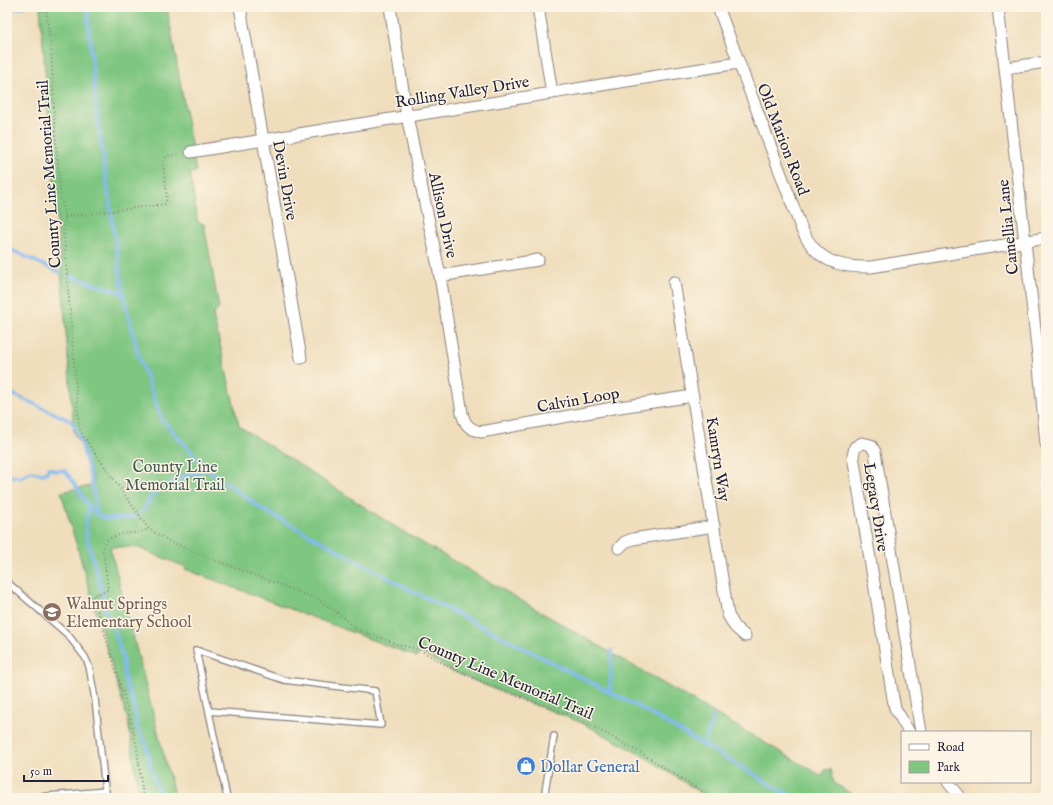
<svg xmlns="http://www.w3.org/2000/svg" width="1053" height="805" viewBox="0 0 1053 805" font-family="'IM FELL English',serif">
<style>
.green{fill:#7fc681;stroke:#50745e}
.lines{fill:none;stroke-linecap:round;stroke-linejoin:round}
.stream{stroke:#83baf2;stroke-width:3.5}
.lane-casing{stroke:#88807b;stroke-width:8}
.street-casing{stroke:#88807b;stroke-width:13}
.path{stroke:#88807b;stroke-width:2;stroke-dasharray:1 3;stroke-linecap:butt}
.lane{stroke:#fff;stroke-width:5.5}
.street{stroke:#fff;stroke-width:11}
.labels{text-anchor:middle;stroke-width:3;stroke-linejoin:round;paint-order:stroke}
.street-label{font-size:16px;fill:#22223b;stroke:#fcf5e5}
.park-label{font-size:16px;fill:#435b54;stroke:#fcf5e5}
.education-label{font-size:16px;fill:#785e54;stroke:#fcf5e5;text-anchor:start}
.shop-label{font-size:16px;fill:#366cbe;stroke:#fcf5e5;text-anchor:start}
</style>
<rect width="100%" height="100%" fill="#fcf5e5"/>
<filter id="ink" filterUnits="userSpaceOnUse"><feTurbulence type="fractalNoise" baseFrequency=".025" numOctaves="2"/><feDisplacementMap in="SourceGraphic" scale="8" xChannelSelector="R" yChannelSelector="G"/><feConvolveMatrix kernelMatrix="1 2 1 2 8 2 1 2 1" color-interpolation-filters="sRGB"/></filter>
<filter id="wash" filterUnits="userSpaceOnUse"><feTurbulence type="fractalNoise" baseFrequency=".012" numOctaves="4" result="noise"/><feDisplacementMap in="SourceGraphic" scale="16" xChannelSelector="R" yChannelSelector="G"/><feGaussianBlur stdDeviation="0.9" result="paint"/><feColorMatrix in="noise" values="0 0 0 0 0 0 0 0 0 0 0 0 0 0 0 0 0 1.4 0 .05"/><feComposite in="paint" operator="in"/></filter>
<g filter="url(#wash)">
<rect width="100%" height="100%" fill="#efddbb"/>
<path class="green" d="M40,7h127l29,165 -6,1 8,50 6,1 15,84 -6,7 26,111 163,105 420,245 3,-6 6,-1 3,14 24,15h-149l-64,-41 -63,-34 -33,-13 -41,-15 -58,-25 -30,-18 -3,5 -232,-88 1,-2 -50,-20h-26l65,251h-36l-11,-77 -67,-229 34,-7 -12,-37 -9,-15z"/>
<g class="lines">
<g class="stream">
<path d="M87,7l10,109 26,177 16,64 23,63 45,49 55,40 143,78 234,120 155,91"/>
<path d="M7,9l17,-2"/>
<path d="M7,248l54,25"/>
<path d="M70,276l53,17"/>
<path d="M10,393l61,28c9,12 12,28 16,43 5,17 8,32 9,49"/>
<path d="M7,477l8,-1 5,2c12,-8 10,-6 23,-4l4,-2 2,-4 9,3 6,-1c12,11 25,45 40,48 3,1 7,0 10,0 8,1 14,1 22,-2"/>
<path d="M91,508h-2l-3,15v11l17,62 1,12 8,15 4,12 6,21 3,25 9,26 3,21 8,13 7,30 9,27"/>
<path d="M141,513l16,-23 23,-12 27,-9"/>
<path d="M610,691l2,-41"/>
<path d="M704,744l10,-28"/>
</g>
</g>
</g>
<g filter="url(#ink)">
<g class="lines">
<defs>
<g id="lane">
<path d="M7,582l61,53 17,22 4,9 6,33 11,99"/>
<path d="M209,711l172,14 -6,-34 -91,-11 -88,-30 31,148"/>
<path d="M26,798l80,-7"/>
<path d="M544,798l10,-62"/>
</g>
<g id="street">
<path d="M240,7l61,351"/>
<path d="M390,7l17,109 33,160 22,137c3,12 7,16 19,19l132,-24 80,-12"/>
<path d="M538,7l14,86"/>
<path d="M718,7l84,223c15,31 36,38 69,37l175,-29"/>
<path d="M998,7l40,348 8,89"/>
<path d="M1006,68l40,-6"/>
<path d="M191,152l144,-24 403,-65"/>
<path d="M440,276l98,-16"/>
<path d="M674,282l54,333 7,12 10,9"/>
<path d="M619,548l6,-6 8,-3 81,-13"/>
<path d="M909,732l-14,-24 -2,-10 -40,-242 2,-9 7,-4 9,2 4,7 46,280"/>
<path d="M948,782l13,16"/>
</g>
</defs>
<use href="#lane" class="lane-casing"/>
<use href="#street" class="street-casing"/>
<g class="path">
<path d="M46,7l5,42 4,81 5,63 5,24 -1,19 15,190 4,10 66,93 22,13 28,12 118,45 17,11 21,18 42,16 23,6 31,18 34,15 24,10 59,21 15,7 63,35 66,42"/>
<path d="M65,217l100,-13 2,-5 -4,-34 2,-7 3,-2 12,-2"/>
<path d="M143,798l-6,-50 -6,-28 -38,-125 13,-4 2,-2 -5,-38 3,-10c13,-10 29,-6 43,-12"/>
</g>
<use href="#lane" class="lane"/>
<use href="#street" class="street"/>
</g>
</g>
<defs>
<symbol id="school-disc" viewBox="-11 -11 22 22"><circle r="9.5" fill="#8d6e63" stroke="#fcf5e5"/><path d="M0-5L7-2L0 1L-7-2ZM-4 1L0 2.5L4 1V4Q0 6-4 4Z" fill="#fff"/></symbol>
<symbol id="shop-disc" viewBox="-11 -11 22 22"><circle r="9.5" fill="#3f7fe0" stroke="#fcf5e5"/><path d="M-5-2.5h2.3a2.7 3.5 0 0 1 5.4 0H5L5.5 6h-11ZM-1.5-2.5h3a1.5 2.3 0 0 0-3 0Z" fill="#fff"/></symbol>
</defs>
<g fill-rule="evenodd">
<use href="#school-disc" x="41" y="601" width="22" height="22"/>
<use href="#shop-disc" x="515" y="755" width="22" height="22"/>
</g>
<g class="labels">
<g class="street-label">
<text transform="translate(462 91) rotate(-9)" y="6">Rolling Valley Drive</text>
<text transform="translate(784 139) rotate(69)" y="6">Old Marion Road</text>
<text transform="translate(48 174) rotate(-94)" y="6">County Line Memorial Trail</text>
<text transform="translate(286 180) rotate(80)" y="6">Devin Drive</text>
<text transform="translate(444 215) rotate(78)" y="6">Allison Drive</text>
<text transform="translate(1007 227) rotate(-96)" y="6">Camellia Lane</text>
<text transform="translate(578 399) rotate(-10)" y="6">Calvin Loop</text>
<text transform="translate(719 459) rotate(81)" y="6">Kamryn Way</text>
<text transform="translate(877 507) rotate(81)" y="6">Legacy Drive</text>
<text transform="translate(506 677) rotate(23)" y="6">County Line Memorial Trail</text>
</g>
<g class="park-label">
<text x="175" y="472">County Line<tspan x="175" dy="18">Memorial Trail</tspan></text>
</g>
<g class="education-label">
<text x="66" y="609">Walnut Springs<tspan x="66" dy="18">Elementary School</tspan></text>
</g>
<g class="shop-label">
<text x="540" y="772">Dollar General</text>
</g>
</g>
<rect width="1053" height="805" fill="none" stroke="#fcf5e5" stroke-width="24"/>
<rect x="901" y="731" width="130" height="52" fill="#fcf5e5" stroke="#a5a1a1"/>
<rect x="909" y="744" width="20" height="6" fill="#ffffff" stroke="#a5a1a1"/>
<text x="937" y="751" font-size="12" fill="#22223b">Road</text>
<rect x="909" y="761" width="20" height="12" fill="#7fc681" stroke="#a5a1a1"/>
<text x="937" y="771" font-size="12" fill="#22223b">Park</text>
<path d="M24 775v6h84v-6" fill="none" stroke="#22223b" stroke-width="2"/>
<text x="30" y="775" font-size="12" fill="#22223b" stroke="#fcf5e5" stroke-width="3" paint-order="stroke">50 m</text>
</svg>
